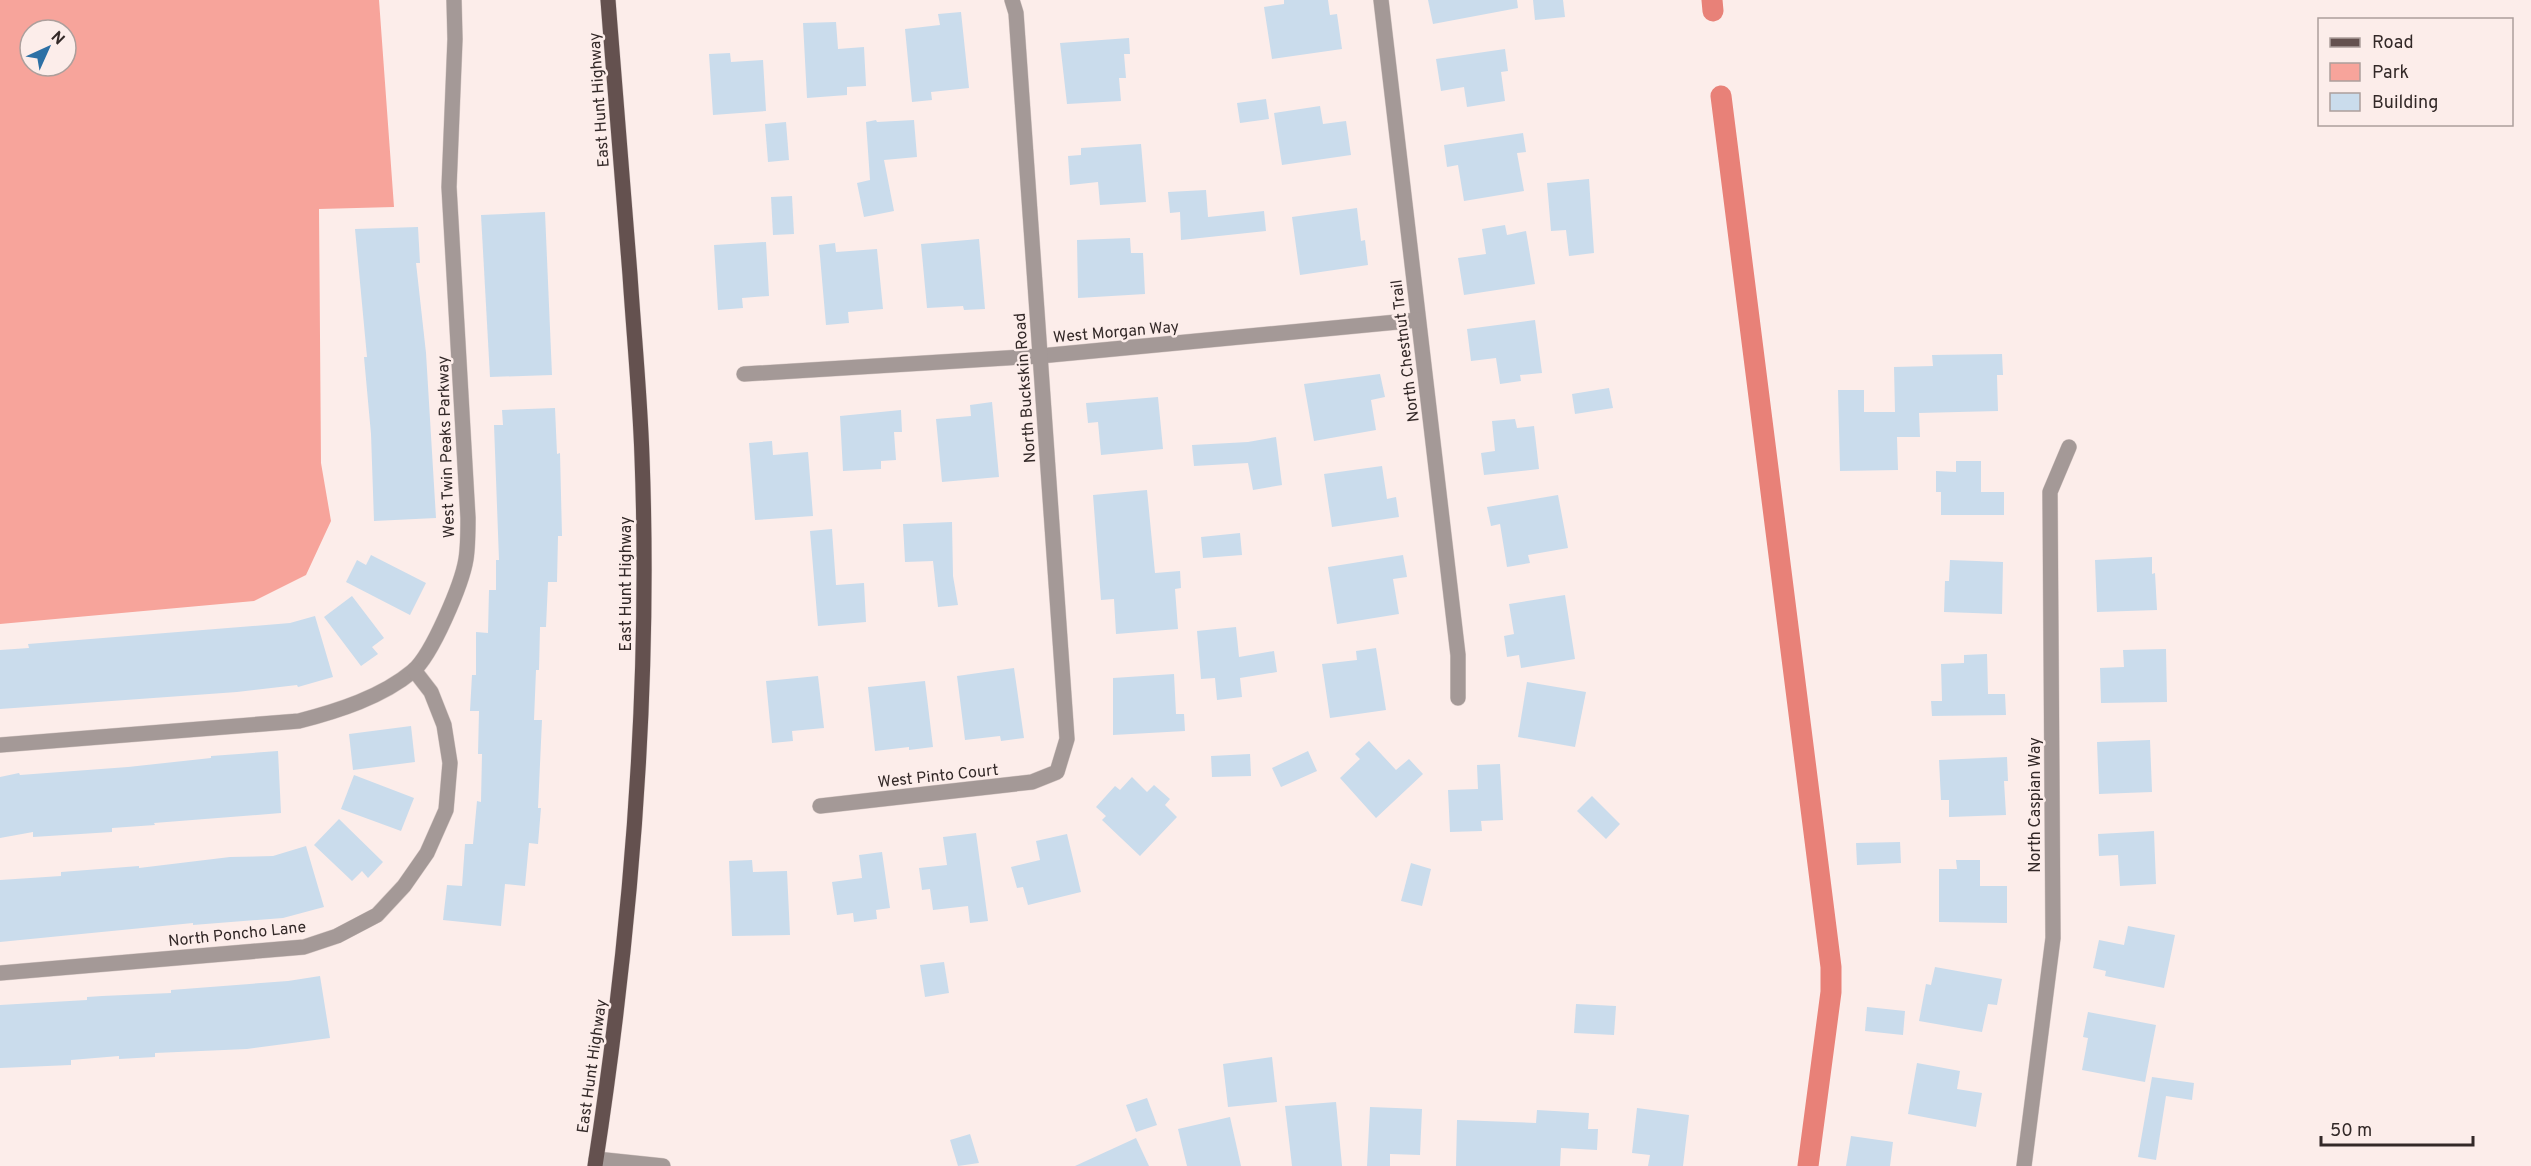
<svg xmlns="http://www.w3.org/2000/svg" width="2531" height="1166" viewBox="0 0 2531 1166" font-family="Overpass,sans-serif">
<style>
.green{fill:#f7a49b;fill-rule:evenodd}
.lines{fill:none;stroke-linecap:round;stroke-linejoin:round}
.canal{stroke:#e88178;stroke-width:21}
.building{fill:#cadcec}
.minor-casing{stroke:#d8cac7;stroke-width:16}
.primary-casing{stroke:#d8cac7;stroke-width:16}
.minor{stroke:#a49997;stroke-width:15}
.primary{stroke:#64514f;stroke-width:15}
.labels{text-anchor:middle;stroke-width:5;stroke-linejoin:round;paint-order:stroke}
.street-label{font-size:16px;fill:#332928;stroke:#fcedea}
</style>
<rect width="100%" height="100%" fill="#fcedea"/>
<path class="green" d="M0,0h379l15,207 -75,2 2,254 10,58 -25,54 -52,26 -254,23zM30,30h36v36h-36z"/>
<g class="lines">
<g class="canal">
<path d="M1712,0l1,11"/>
<path d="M1721,96l110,871v25l-23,174"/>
</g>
</g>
<g class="building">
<path d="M1284,0h44l2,15 7,-1 5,35 -70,10 -8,-52 20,-3z"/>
<path d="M1428,0h89l1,8 -85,16z"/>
<path d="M1533,0h30l2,17 -30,3z"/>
<path d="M961,12l8,76 -38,4 1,8 -20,2 -7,-73 35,-4 -2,-11z"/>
<path d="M836,22l2,27 26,-2 2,39 -19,1v8l-40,3 -4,-75z"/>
<path d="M1129,38l1,16h-6l2,24h-7l2,23 -54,3 -7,-61z"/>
<path d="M1505,49l3,22 -7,1 4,29 -38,6 -3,-20 -23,4 -5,-32z"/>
<path d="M730,53l1,9 32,-2 3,51 -53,4 -4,-61z"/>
<path d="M1266,99l3,20 -29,4 -3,-20z"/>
<path d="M1320,106l3,18 23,-3 5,34 -69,10 -8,-52z"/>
<path d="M876,120l1,2 37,-2 3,37 -33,3 10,51 -30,6 -7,-34 13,-3 -4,-58z"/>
<path d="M786,122l3,38 -21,2 -3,-38z"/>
<path d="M1523,133l3,19 -9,1 7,38 -60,10 -6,-36 -11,2 -3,-22z"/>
<path d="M1141,144l5,58 -46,3 -2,-23 -28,3 -2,-29 13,-1v-7z"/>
<path d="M1589,179l5,74 -25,3 -3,-26 -15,1 -4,-48z"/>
<path d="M1206,190l2,27 56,-6 2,20 -85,9 -1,-28 -10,1 -2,-21z"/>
<path d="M792,196l2,38 -21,1 -2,-38z"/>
<path d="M1357,208l4,33 4,-1 3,25 -68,10 -8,-58z"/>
<path d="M545,212l7,163 -62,2 -9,-162z"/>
<path d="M1505,225l2,10 19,-4 9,53 -71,11 -6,-37 28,-4 -4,-25z"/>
<path d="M418,227l2,36h-4l10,90 10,165 -62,3 -3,-87 -7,-77h3l-12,-128z"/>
<path d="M1130,238l1,15h12l2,41 -67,4 -1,-58z"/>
<path d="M979,239l6,70 -21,1 -1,-4 -36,2 -6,-64z"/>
<path d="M766,242l3,54 -27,2 1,10 -25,2 -4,-65z"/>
<path d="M835,243l1,9 41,-3 6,60 -35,3 1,11 -23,2 -7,-80z"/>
<path d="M1535,320l7,53 -22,2 1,6 -21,3 -4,-26 -25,3 -4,-32z"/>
<path d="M2002,354l1,21h-6l1,36 -79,2 1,24h-23l1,33 -58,1 -2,-81h26v22h31l-1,-45 39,-1 -1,-11z"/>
<path d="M1380,374l5,23 -14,3 5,30 -62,11 -10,-57z"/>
<path d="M1609,388l4,20 -38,6 -3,-20z"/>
<path d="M1158,397l5,52 -62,6 -3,-33 -10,1 -2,-20z"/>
<path d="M992,402l7,75 -57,5 -6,-63 35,-3 -1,-11z"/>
<path d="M555,408l2,46 3,-1 2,83h-4l-1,46h-9l-2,45h-6l-1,43h-3l-2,50h8l-4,88h3l-3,36 -9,-1 -4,43 -20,-2 -4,42 -58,-6 4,-35 15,1 3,-42h8l4,-43 4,1 1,-48h-4l1,-43h-9l2,-36h4v-43l12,1 1,-43h7v-30h3l-5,-135h9l-1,-15z"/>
<path d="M901,410l1,22h-8l2,28 -15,1v8l-38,2 -3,-55z"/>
<path d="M1515,419l2,9 17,-2 5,43 -55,6 -3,-22 14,-2 -3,-30z"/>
<path d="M1276,437l6,48 -29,5 -5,-27 -54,3 -2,-21 56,-3z"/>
<path d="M772,441l1,14 35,-3 5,64 -58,4 -6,-77z"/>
<path d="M1956,461h25v31h23v23h-63v-23h-5v-21l20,1z"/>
<path d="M1382,466l5,33 9,-2 3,20 -67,10 -8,-53z"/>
<path d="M1147,490l8,83 25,-2 1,17 -6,1 3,40 -62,5 -2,-35 -13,1 -8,-105z"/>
<path d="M1558,495l10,53 -40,7 2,8 -23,4 -7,-43 -9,2 -4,-19z"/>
<path d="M952,522l1,54 5,29 -20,2 -5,-46 -28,1 -2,-38z"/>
<path d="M832,529l4,56 28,-2 2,39 -48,4 -8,-95z"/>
<path d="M1240,533l2,22 -39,3 -2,-21z"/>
<path d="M371,555l55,28 -16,32 -64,-33 11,-22 9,5z"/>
<path d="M1403,555l4,22 -14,2 6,35 -62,10 -9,-57z"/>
<path d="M2152,557v17l3,-1 2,37 -60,2 -2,-52z"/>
<path d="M1950,560l53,2 -1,52 -58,-2 1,-31h4z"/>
<path d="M1565,595l10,64 -54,9 -2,-13 -12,2 -3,-21 10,-2 -5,-30z"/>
<path d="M352,596l32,42 -12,9 6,7 -17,12 -37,-49z"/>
<path d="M315,616l18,61 -35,10 -1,-2 -60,7 -237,17v-59l29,-2 -1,-4 262,-21z"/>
<path d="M1236,627l3,30 35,-6 3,21 -37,6 2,19 -25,3 -2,-22 -14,1 -4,-48z"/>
<path d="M1376,648l10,62 -56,8 -8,-54 35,-4 -1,-9z"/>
<path d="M2166,649l1,53 -66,1 -1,-35 24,-1 -1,-17z"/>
<path d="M1987,654l1,40h17l1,21 -74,1 -1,-15h11l-1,-37 23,-1v-8z"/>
<path d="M1014,668l10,70 -23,3 -1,-5 -35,4 -8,-64z"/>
<path d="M1174,674l2,40h8l1,17 -72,4v-57z"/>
<path d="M818,676l6,52 -32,3 1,10 -21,2 -6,-62z"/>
<path d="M925,681l8,66 -24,3v-3l-34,4 -7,-64z"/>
<path d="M1527,682l59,10 -11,55 -57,-10z"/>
<path d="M411,726l4,36 -62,8 -4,-36z"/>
<path d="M2150,740l2,52 -53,2 -2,-52z"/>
<path d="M1369,741l27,29 13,-11 14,15 -47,44 -36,-40 20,-19 -5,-5z"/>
<path d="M278,751l3,62 -127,10 1,2 -43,3v4l-79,5v-5l-33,6v-61l19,-4 1,2 108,-8 83,-9v-2z"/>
<path d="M1308,751l9,20 -36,16 -9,-19z"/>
<path d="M1250,754l1,22 -39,1 -1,-21z"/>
<path d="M2007,757l1,24h-4l2,34 -57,2v-17h-8l-2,-40z"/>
<path d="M1500,764l3,56 -22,1 1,10 -32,1 -2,-42 30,-1 -1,-24z"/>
<path d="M354,775l60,23 -13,33 -60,-22z"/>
<path d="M1132,777l15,15 7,-7 16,14 -5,6 12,12 -37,39 -38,-36 4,-4 -10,-9 19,-21 5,4z"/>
<path d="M1592,796l28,28 -14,15 -29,-28z"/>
<path d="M339,819l44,43 -15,16 -6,-7 -10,10 -38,-36z"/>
<path d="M2154,831l2,53 -36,2 -2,-31 -19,1 -1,-22z"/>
<path d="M976,833l12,88 -18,2 -2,-17 -35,4 -3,-21 -8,1 -3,-22 28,-3 -4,-28z"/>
<path d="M1067,834l14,58 -53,13 -5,-18 -6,1 -6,-21 29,-7 -4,-19z"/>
<path d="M1900,842l1,21 -44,2 -1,-22z"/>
<path d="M306,846l18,61 -41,11 -90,7v-2l-193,19v-62l61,-4v-4l78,-6v2l91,-11 43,-1z"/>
<path d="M882,852l8,56 -14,2 1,9 -23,3 -1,-9 -16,2 -5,-33 30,-4 -3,-23z"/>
<path d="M752,860l1,12 34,-1 3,64 -58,1 -3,-75z"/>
<path d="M1956,860h24v26h27v37l-68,-1v-53h18z"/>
<path d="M1411,863l20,6 -9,37 -21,-5z"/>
<path d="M2128,926l47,9 -11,53 -59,-12 1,-5 -13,-3 6,-28 25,5z"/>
<path d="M944,962l5,31 -24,4 -5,-32z"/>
<path d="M1935,967l67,12 -5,26 -9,-1 -6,28 -63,-11 7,-37 5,1z"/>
<path d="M320,976l10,62 -83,11 -92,4v4l-36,2v-3l-48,4v5l-71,3v-63l87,-5v-3l15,-1 69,-3v-3l117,-9z"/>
<path d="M1576,1004l40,2 -2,29 -40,-2z"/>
<path d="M1867,1007l38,4 -2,24 -38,-4z"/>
<path d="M2088,1012l68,13 -11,57 -63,-12 6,-32 -5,-1z"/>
<path d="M1272,1057l5,45 -49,5 -5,-43z"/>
<path d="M1917,1063l43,8 -3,18 25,4 -6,34 -68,-13z"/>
<path d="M2152,1077l42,6 -2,17 -26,-4 -10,64 -18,-3z"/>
<path d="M1147,1098l10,27 -21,7 -10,-27z"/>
<path d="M1336,1102l6,64h-50l-7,-60z"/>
<path d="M1370,1107l52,2 -2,46 -30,-1v12h-23z"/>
<path d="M1637,1108l52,7 -6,51h-35l2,-11 -18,-2z"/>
<path d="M1537,1110l52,3 -1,16h10l-1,21 -36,-2 -1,18h-104l1,-46 79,3z"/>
<path d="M1230,1117l11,49h-54l-9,-37z"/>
<path d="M970,1134l9,29 -21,3 -8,-26z"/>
<path d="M1851,1136l42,6 -3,24h-44z"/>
<path d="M1136,1138l13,28h-74z"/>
</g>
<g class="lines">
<defs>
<g id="minor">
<path d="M1381,0l77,655v43"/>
<path d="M744,374l296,-18 378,-36"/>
<path d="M0,745l299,-24c39,-10 83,-24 114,-50 19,-16 49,-87 53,-112 2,-13 2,-28 2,-41l-19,-331 6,-148 -1,-39"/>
<path d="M820,806l212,-24 25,-10 10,-33 -51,-726 -4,-13"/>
<path d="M0,973l304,-26 33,-11 40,-21 27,-29 23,-33 19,-43 4,-47 -6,-38 -13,-33 -17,-22"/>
<path d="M596,1159l67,7"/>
<path d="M2024,1166l29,-228 -3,-446 19,-45"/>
</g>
<path id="primary" d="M595,1166c36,-234 56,-471 47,-709 -2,-60 -8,-121 -12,-182 -7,-91 -15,-183 -22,-275"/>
</defs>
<use href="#minor" class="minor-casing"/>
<use href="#primary" class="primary-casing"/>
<use href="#minor" class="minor"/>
<use href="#primary" class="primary"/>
</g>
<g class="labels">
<g class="street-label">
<text transform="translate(598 100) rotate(-94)" y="6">East Hunt Highway</text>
<text transform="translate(1116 331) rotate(-5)" y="6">West Morgan Way</text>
<text transform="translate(1404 351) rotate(-97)" y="6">North Chestnut Trail</text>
<text transform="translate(1024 388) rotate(-94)" y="6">North Buckskin Road</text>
<text transform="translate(445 447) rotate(-92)" y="6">West Twin Peaks Parkway</text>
<text transform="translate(625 584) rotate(-90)" y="6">East Hunt Highway</text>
<text transform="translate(938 775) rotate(-6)" y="6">West Pinto Court</text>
<text transform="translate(2034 805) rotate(-90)" y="6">North Caspian Way</text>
<text transform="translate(237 933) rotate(-6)" y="6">North Poncho Lane</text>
<text transform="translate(591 1066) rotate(-82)" y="6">East Hunt Highway</text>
</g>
</g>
<rect x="2318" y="18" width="195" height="108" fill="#fcedea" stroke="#ac9f9c" stroke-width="1.5"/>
<rect x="2330" y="38" width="30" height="9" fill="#64514f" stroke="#ac9f9c" stroke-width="1.5"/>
<text x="2372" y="48" font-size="18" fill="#332928">Road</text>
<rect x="2330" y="63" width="30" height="18" fill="#f7a49b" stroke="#ac9f9c" stroke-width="1.5"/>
<text x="2372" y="78" font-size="18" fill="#332928">Park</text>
<rect x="2330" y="93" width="30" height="18" fill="#cadcec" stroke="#ac9f9c" stroke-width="1.5"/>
<text x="2372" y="108" font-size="18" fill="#332928">Building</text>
<g transform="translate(48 48) rotate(45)"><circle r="28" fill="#fcedea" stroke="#ac9f9c" stroke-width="1.5"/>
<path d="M0-4.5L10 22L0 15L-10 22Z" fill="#2d70a5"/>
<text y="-9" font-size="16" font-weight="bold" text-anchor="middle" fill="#332928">N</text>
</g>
<path d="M2321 1136v9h152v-9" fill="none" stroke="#332928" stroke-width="3"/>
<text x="2330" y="1136" font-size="18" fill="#332928" stroke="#fcedea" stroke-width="4.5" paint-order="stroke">50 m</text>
</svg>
